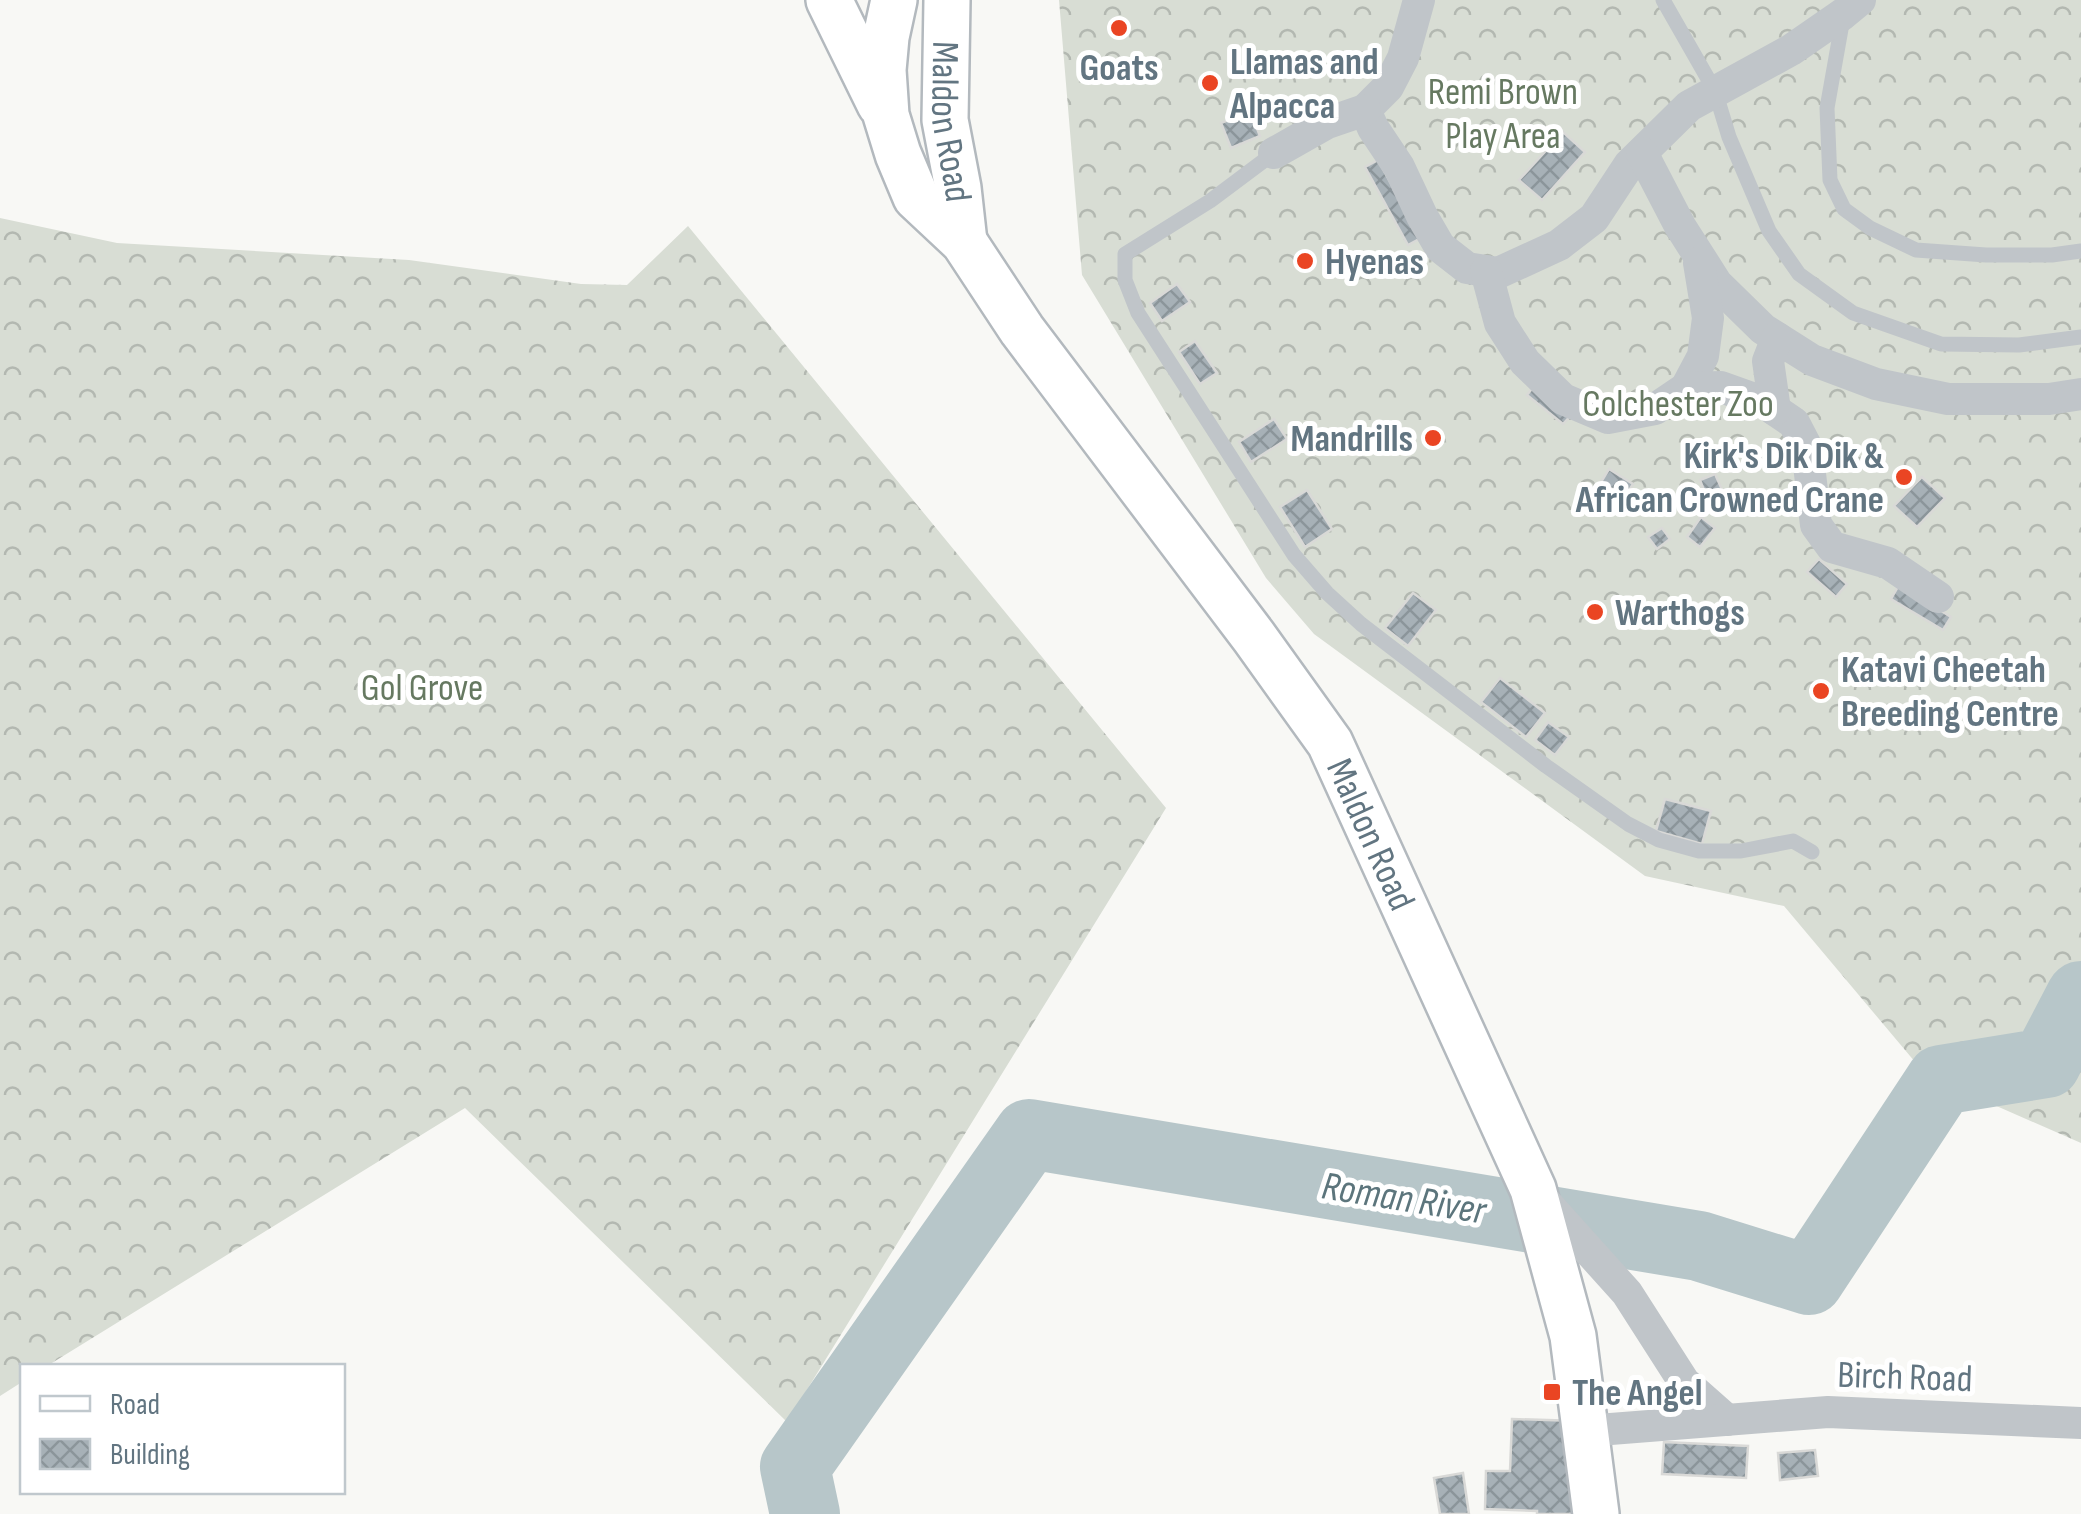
<svg xmlns="http://www.w3.org/2000/svg" width="2081" height="1514" viewBox="0 0 2081 1514" font-family="'Sofia Sans Condensed',sans-serif">
<style>
.forest{fill:url(#forest-crowns)}
.lines{fill:none;stroke-linecap:round;stroke-linejoin:round}
.river{stroke:#b7c6c9;stroke-width:70}
.building{fill:url(#building-cross-hatch);stroke:#d9d9d7;stroke-width:2.5}
.secondary-casing{stroke:#b3b9be;stroke-width:50}
.lane{stroke:#c0c5c9;stroke-width:15}
.street{stroke:#c0c5c9;stroke-width:32}
.secondary{stroke:#fff;stroke-width:45}
.poi-dot{fill:#ea4523;stroke:#fff;stroke-width:4}
.labels{text-anchor:middle;stroke-width:10;stroke-linejoin:round;paint-order:stroke}
.poi-label{font-size:38px;font-weight:bold;fill:#627581;stroke:#fff;text-anchor:start}
.park-label{font-size:38px;fill:#667961;stroke:#fff}
.street-label{font-size:38px;fill:#627581;stroke:#fff}
.water-label{font-size:40px;font-style:italic;fill:#5c757c;stroke:#fff}
</style>
<defs>
<pattern id="forest-crowns" width="20" height="18" patternUnits="userSpaceOnUse" patternTransform="scale(2.5)"><rect width="20" height="18" fill="#d8ddd4"/><path d="M2 6a3 3 0 1 1 6 0M12 15a3 3 0 1 1 6 0" fill="none" stroke="#b3b8b1"/></pattern>
<pattern id="building-cross-hatch" width="8" height="8" patternUnits="userSpaceOnUse" patternTransform="scale(2.5)"><rect width="8" height="8" fill="#a7b1b7"/><path d="M0 0l8 8M0 8l8-8" fill="none" stroke="#8b959a"/></pattern>
</defs>
<rect width="100%" height="100%" fill="#f8f8f5"/>
<g class="forest">
<path d="M1059,0h1022v1143l-155,-68 -142,-169 -139,-30 -331,-242 -48,-56 -184,-303z"/>
<path d="M0,218l117,25 292,17 172,24 46,1 61,-59 478,582 -379,614 -322,-314 -418,258h-25v16l-22,14z"/>
</g>
<g class="lines">
<path class="river" d="M805,1514l-10,-47 234,-333 670,112 110,34 132,-200 105,-17 35,-67"/>
</g>
<g class="building">
<path d="M1250,111l10,25 -29,12 -10,-25z"/>
<path d="M1563,132l22,20 -43,48 -23,-20z"/>
<path d="M1378,160l43,78 -13,7 -43,-78z"/>
<path d="M1177,284l13,18 -28,19 -12,-18z"/>
<path d="M1195,341l22,32 -17,11 -21,-32z"/>
<path d="M1537,382l37,30 -11,12 -36,-29z"/>
<path d="M1274,419l13,20 -36,23 -12,-20z"/>
<path d="M1609,469l24,15 -8,13 -24,-15z"/>
<path d="M1715,474l9,20 -16,7 -8,-21z"/>
<path d="M1922,477l23,21 -28,29 -23,-21z"/>
<path d="M1307,490l25,39 -27,18 -25,-40z"/>
<path d="M1701,517l14,11 -15,19 -13,-10z"/>
<path d="M1662,528l8,11 -13,10 -9,-12z"/>
<path d="M1819,559l28,25 -11,13 -29,-25z"/>
<path d="M1899,585l52,32 -8,13 -52,-31z"/>
<path d="M1413,593l23,17 -28,36 -23,-18z"/>
<path d="M1500,678l45,35 -19,24 -45,-35z"/>
<path d="M1548,722l21,15 -14,18 -20,-15z"/>
<path d="M1665,799l46,12 -9,33 -46,-13z"/>
<path d="M1512,1419l65,2 -2,93h-38v-3l-52,-2 1,-38h24z"/>
<path d="M1664,1442l84,4 -2,32 -84,-4z"/>
<path d="M1815,1450l3,26 -38,4 -2,-27z"/>
<path d="M1463,1473l6,41h-29l-6,-36z"/>
</g>
<g class="lines">
<defs>
<g id="secondary">
<path d="M829,0l51,104"/>
<path id="s1" d="M894,0l-8,37 -3,33 3,45 12,39 18,43 48,45 58,88 232,307 76,106 203,446 40,147 23,178"/>
<path id="s2" d="M947,0l-2,120 13,68 6,54"/>
</g>
</defs>
<use href="#secondary" class="secondary-casing"/>
<g class="lane">
<path d="M1663,0l52,91 14,46 40,94 30,43 54,39 88,31 78,1 62,-8"/>
<path d="M1843,18l-16,90 3,72 14,29 26,19 46,22 70,5h66l29,-4"/>
<path d="M1274,153l-64,48 -85,53v26l13,33 156,242 33,38 34,31 185,142 82,58 31,16 40,11h42l52,-10 19,11"/>
</g>
<g class="street">
<path d="M1419,0l-16,58 -15,29 -23,23 8,18 26,39 23,49 18,31 27,21 31,5 61,-28 35,-27 35,-53 60,-59 102,-56 52,-36 17,-14"/>
<path d="M1274,153l53,-30 38,-13"/>
<path d="M1642,153l38,73 37,58 46,45 49,31 64,24 72,15h101l32,-5"/>
<path d="M1486,271l14,52 25,39 38,37 45,19 47,-9 31,-21 17,-32 5,-38 -9,-55"/>
<path d="M1686,388l35,-1 42,15 31,21 13,25 9,77 16,22 56,16 50,34"/>
<path d="M1775,410l-7,-49 9,-23"/>
<path d="M1536,1192l91,101 57,89 43,38"/>
<path d="M1585,1431l243,-19 253,11"/>
</g>
<use href="#secondary" class="secondary"/>
</g>
<g class="poi-dot">
<circle cx="1119" cy="28" r="10"/>
<circle cx="1210" cy="83" r="10"/>
<circle cx="1305" cy="261" r="10"/>
<circle cx="1433" cy="438" r="10"/>
<circle cx="1904" cy="477" r="10"/>
<circle cx="1595" cy="612" r="10"/>
<circle cx="1821" cy="691" r="10"/>
<rect x="1542" y="1382" width="20" height="20" rx="5"/>
</g>
<g class="labels">
<g class="poi-label">
<text x="1230" y="74">Llamas and<tspan x="1230" dy="44">Alpacca</tspan></text>
<text x="1119" y="80" text-anchor="middle">Goats</text>
<text x="1325" y="274">Hyenas</text>
<text x="1413" y="451" text-anchor="end">Mandrills</text>
<text x="1884" y="468" text-anchor="end">Kirk's Dik Dik &amp;<tspan x="1884" dy="44">African Crowned Crane</tspan></text>
<text x="1615" y="625">Warthogs</text>
<text x="1841" y="682">Katavi Cheetah<tspan x="1841" dy="44">Breeding Centre</tspan></text>
<text x="1572" y="1405">The Angel</text>
</g>
<g class="park-label">
<text x="1503" y="104">Remi Brown<tspan x="1503" dy="44">Play Area</tspan></text>
<text x="1678" y="416">Colchester Zoo</text>
<text x="422" y="700">Gol Grove</text>
</g>
<g class="street-label">
<text dy="13" stroke="none"><textPath href="#s2" startOffset="122">Maldon Road</textPath></text>
<text dy="13" stroke="none"><textPath href="#s1" startOffset="990">Maldon Road</textPath></text>
<text transform="translate(1905 1376) rotate(2)" y="13">Birch Road</text>
</g>
<g class="water-label">
<text transform="translate(1404 1197) rotate(9)" y="14">Roman River</text>
</g>
</g>
<rect x="20" y="1364" width="325" height="130" fill="#ffffff" stroke="#c0c8cd" stroke-width="2.5"/>
<rect x="40" y="1396" width="50" height="15" fill="#ffffff" stroke="#c0c8cd" stroke-width="2.5"/>
<text x="110" y="1414" font-size="30" fill="#627581">Road</text>
<rect x="40" y="1439" width="50" height="30" fill="url(#building-cross-hatch)" stroke="#c0c8cd" stroke-width="2.5"/>
<text x="110" y="1464" font-size="30" fill="#627581">Building</text>
</svg>
